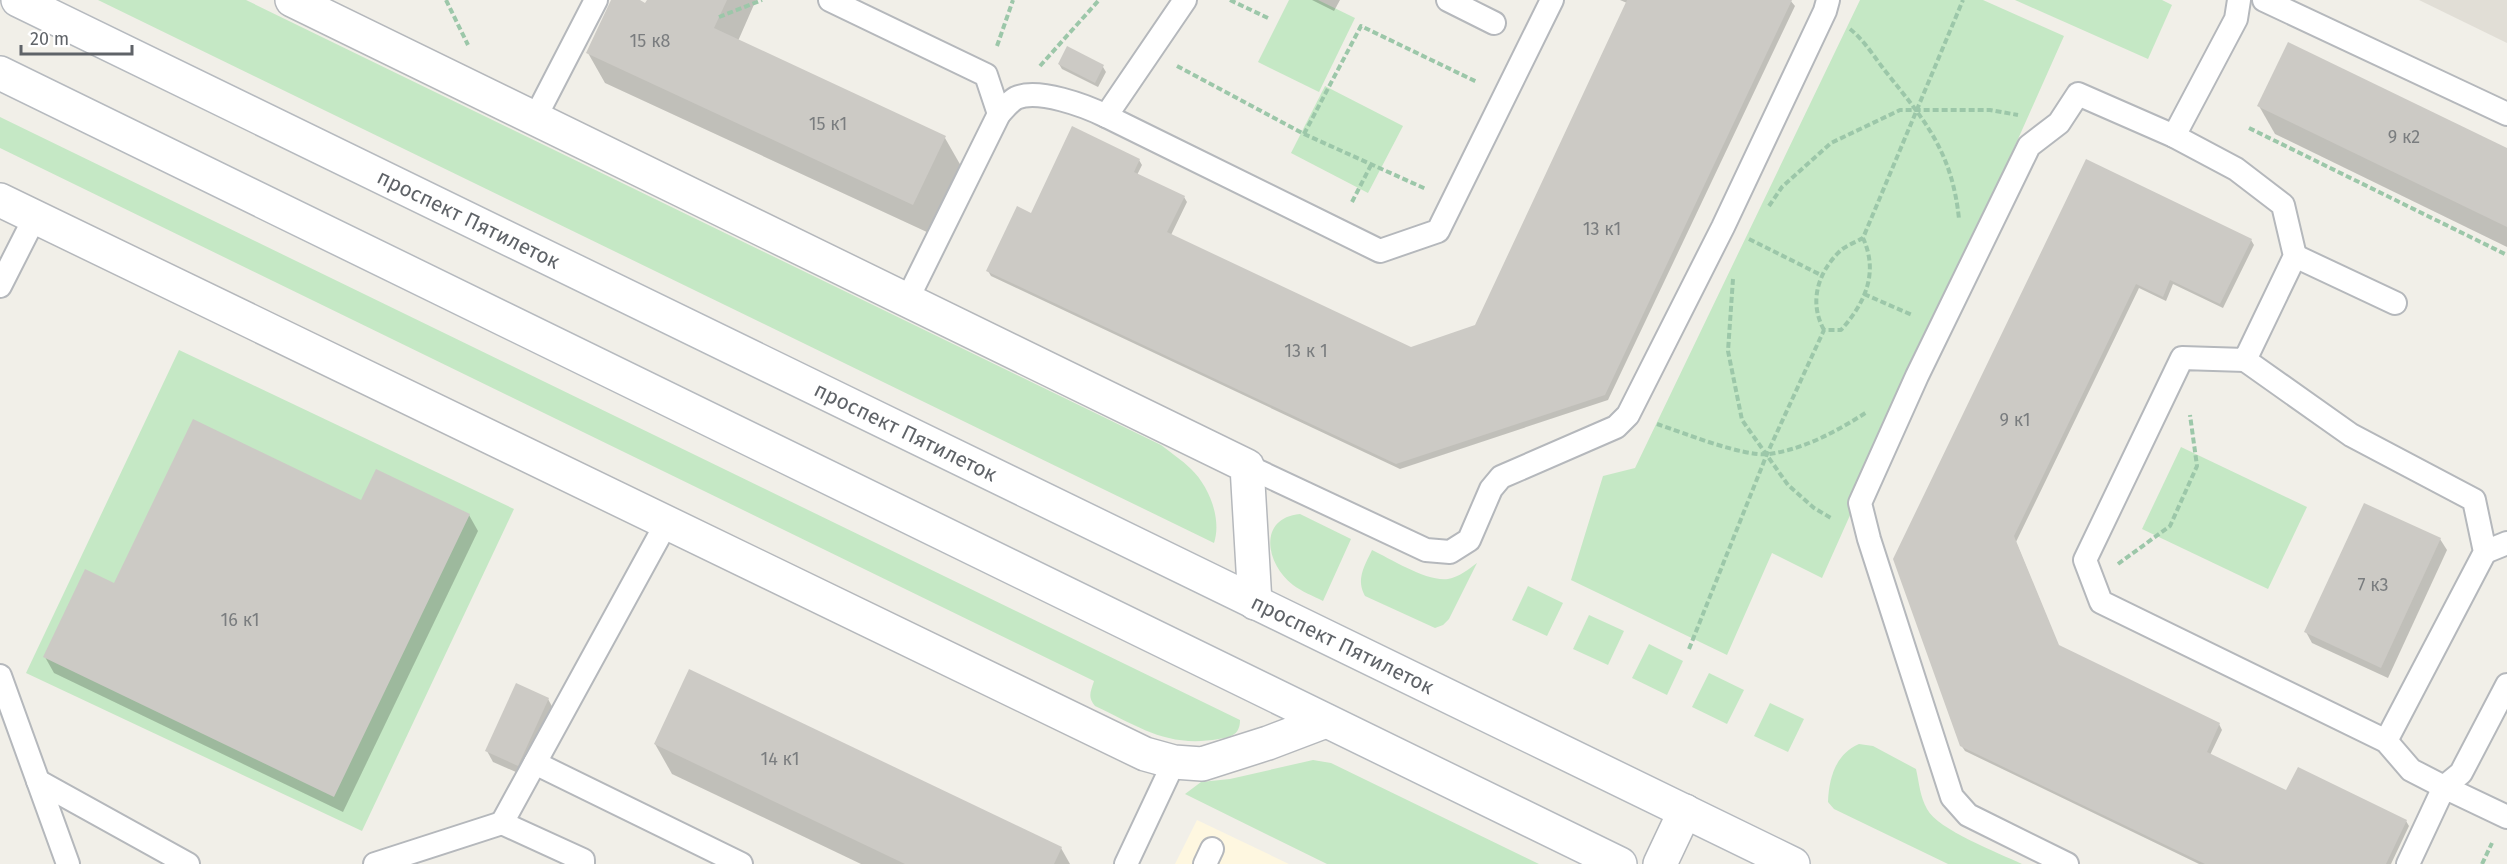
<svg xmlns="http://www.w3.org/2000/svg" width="2507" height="864" viewBox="0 0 2507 864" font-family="'Fira Sans',sans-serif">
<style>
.commercial{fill:#fef7e0}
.education{fill:#e1ded6}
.green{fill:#c5e8c5}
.shadow{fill:#0003}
.building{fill:#cccac5}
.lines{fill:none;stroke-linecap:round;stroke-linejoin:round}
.lane-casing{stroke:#b5b8bc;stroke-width:26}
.street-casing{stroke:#b5b8bc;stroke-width:36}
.secondary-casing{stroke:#b6babf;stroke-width:36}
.path{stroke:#9cc7a9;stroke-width:4;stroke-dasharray:6 3;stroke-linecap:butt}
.lane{stroke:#fff;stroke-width:22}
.street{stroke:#fff;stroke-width:33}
.secondary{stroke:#fff;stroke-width:33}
.labels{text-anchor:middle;stroke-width:6;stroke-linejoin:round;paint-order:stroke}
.number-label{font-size:18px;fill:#7a7d7f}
.street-label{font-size:21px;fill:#5f6368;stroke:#fff}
</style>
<rect width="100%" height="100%" fill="#f1efe8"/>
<path class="commercial" d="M1197,820l92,44h-114z"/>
<path class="education" d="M2419,0h88v43z"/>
<g class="green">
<path d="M98,0h148l915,445c10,8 21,15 30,24 18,17 31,50 23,74z"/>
<path d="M1289,0h29l37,18 -36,74 -61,-30z"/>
<path d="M1860,0h123l81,36 -242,542 -50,-25 -45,102 -156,-75 32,-104 32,-8z"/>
<path d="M2015,0h147l10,5 -24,54z"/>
<path d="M1325,86l78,40 -35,67 -77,-40z"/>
<path d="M0,117l1240,603c0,14 -8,17 -21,19 -52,9 -79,-12 -124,-33 -8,-9 -4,-15 -1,-25l-1094,-533z"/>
<path d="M179,350l335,159 -152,322 -336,-158z"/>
<path d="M2181,447l126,60 -39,82 -126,-60z"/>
<path d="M1300,514l51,25 -28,62c-10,-5 -22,-10 -30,-16 -27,-20 -36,-67 7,-71z"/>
<path d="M1372,550c19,9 55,32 76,29 11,-2 21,-10 29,-16l-28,56 -6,6 -8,3 -70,-32c-9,-17 -1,-29 7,-46z"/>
<path d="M1528,586l35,17 -16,33 -35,-16z"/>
<path d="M1589,615l35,16 -16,34 -35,-16z"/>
<path d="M1649,644l34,17 -16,34 -35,-17z"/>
<path d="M1709,673l35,17 -17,34 -35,-17z"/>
<path d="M1770,703l34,16 -16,33 -34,-16z"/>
<path d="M1859,744l14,2 43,23c3,13 4,28 11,40 11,21 72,44 95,55h-74l-114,-55 -6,-7c1,-25 8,-48 31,-58z"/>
<path d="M1313,760l18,3 208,101h-212l-142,-70 16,-12 29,-3z"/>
</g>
<g class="shadow">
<path d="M613,0h23l10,5 2,-5h108l-18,41 207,97 16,28 -32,67 -324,-150 -17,-30z"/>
<path d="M1312,0h28l-6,11z"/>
<path d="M1620,0h170l5,6 -187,394 -208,69 -409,-193 -3,-5 44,-56 107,-55 3,5 -5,10 47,22 3,5 -16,33 239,114 66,-22 151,-324z"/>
<path d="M1067,48l36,19 3,5 -8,15 -36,-18 -3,-5z"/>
<path d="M2259,106l248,44v97l-232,-113z"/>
<path d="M2087,161l164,79 3,5 -31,63 -50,-24 -7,17 -27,-13 -123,254 43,105 160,77 3,6 -12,25 77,37 119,29 3,5 -18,38h-192l-234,-113 -4,-6z"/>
<path d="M362,502l107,13 9,16 -135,281 -289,-139 -9,-16z"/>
<path d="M2440,539l7,11 -59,128 -76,-35 -6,-11z"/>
<path d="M548,699l6,11 -29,66 -32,-14 -6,-11z"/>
<path d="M655,744l406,104 9,16h-209l-189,-90z"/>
</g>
<g class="building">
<path d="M611,0h29l5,3 2,-3h80l-13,28 232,108 -33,69 -327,-152z"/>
<path d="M1627,0h165l-187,395 -209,69 -410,-193 31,-65 14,7 41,-87 68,33 -6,13 51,24 -18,36 244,115 64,-22z"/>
<path d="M2288,42l219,106v79l-250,-121z"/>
<path d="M1067,46l37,19 -9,18 -37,-19z"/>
<path d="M2086,159l166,80 -32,65 -50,-24 -7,17 -27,-13 -122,252 45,109 161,78 -13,29 79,38 12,-23 109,53 -21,44h-181l-245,-118 -67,-187z"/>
<path d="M193,419l168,81 15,-31 94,45 -136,283 -291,-140 42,-88 29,14z"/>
<path d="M2364,503l77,35 -60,130 -77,-36z"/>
<path d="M689,669l373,178 -8,17h-149l-251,-120z"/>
<path d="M516,683l33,15 -31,68 -33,-15z"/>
</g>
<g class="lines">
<defs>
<g id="lane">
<path d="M830,0l156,75 13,39 -92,186"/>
<path d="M1448,0l46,23"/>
<path d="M2264,0l243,114"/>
<path d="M999,114c5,-5 11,-13 17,-16 22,-10 70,8 90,18l79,-116"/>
<path d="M1106,116l274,135 58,-20 114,-231"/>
<path d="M535,118l61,-118"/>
<path d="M2174,136l62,33 47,36 12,51 -50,104 -63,-2 -97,202 16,42 285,139 25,29 33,17 17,-14 46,-88"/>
<path d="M2295,256l100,47"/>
<path d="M0,286l35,-69"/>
<path d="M2245,360l106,75 123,65 11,52 -99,189"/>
<path d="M1247,466l179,84 24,2 19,-12 22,-51 10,-12 115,-50 12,-12 95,-188 102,-216 3,-11"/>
<path d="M2485,552l22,-9"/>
<path d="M0,676l68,188"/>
<path d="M535,763l206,101"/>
<path d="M38,781l150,83"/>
<path d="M502,823l165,-301"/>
<path d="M375,864l127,-41 81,37v4"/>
<path d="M1126,864l48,-102"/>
<path d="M1205,864l7,-15"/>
<path d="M2067,864l-99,-49 -16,-18 -83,-258 -9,-36 57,-127 112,-230 30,-23 19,-29 96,42 62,-117 3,-19"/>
<path d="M2408,864l36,-77 63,30"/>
</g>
<g id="street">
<path d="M292,0l955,466 8,137"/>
<path d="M0,200l1145,554 29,8 28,2 66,-21 58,-22"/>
<path d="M1660,864l25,-53"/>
</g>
<g id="secondary">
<path id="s1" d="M18,0l1775,864"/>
<path d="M0,73l1620,791"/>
</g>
</defs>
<use href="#lane" class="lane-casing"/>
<use href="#street" class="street-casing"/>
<use href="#secondary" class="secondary-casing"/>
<g class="path">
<path d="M446,0l22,45"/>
<path d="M1230,0l40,19"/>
<path d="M719,17l43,-17"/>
<path d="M1850,29c14,11 25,29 36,43 40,50 66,80 73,147"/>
<path d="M997,46l16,-46"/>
<path d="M1040,66l59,-66"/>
<path d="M1177,66l127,68 122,55"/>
<path d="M2249,128l258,127"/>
<path d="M1304,134l57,-108 116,56"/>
<path d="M1352,202l19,-37"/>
<path d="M1769,206l13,-19 49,-44 69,-33h90l28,5"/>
<path d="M1749,239l72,36"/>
<path d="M1733,279l-5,72 14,69 46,65 26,23 17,10"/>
<path d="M1864,294l48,21"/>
<path d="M1824,330c-15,-27 -7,-56 15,-78 6,-6 17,-10 24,-14"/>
<path d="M1657,424c27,9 86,33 112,30 36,-5 68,-23 98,-42"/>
<path d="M2118,564l52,-38 27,-60 -7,-51"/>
<path d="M1689,649l78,-195 57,-124h17c24,-27 38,-57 22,-92l100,-238"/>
<path d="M2482,864l10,-21"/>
</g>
<use href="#lane" class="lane"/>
<use href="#street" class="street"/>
<use href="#secondary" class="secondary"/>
</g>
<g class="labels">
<g class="number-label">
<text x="650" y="47">15 к8</text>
<text x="828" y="130">15 к1</text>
<text x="2404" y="143">9 к2</text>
<text x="1602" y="235">13 к1</text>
<text x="1306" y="357">13 к 1</text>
<text x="2015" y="426">9 к1</text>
<text x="2373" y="591">7 к3</text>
<text x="240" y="626">16 к1</text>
<text x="780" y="765">14 к1</text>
</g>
<g class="street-label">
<text dy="7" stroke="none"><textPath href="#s1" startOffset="501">проспект Пятилеток</textPath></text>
<text dy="7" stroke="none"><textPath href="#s1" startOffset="987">проспект Пятилеток</textPath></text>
<text dy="7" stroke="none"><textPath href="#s1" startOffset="1473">проспект Пятилеток</textPath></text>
</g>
</g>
<path d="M21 45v9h111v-9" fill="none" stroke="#5f6368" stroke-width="3"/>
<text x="30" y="45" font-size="18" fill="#5f6368" stroke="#ffffff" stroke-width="4.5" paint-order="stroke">20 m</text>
</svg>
